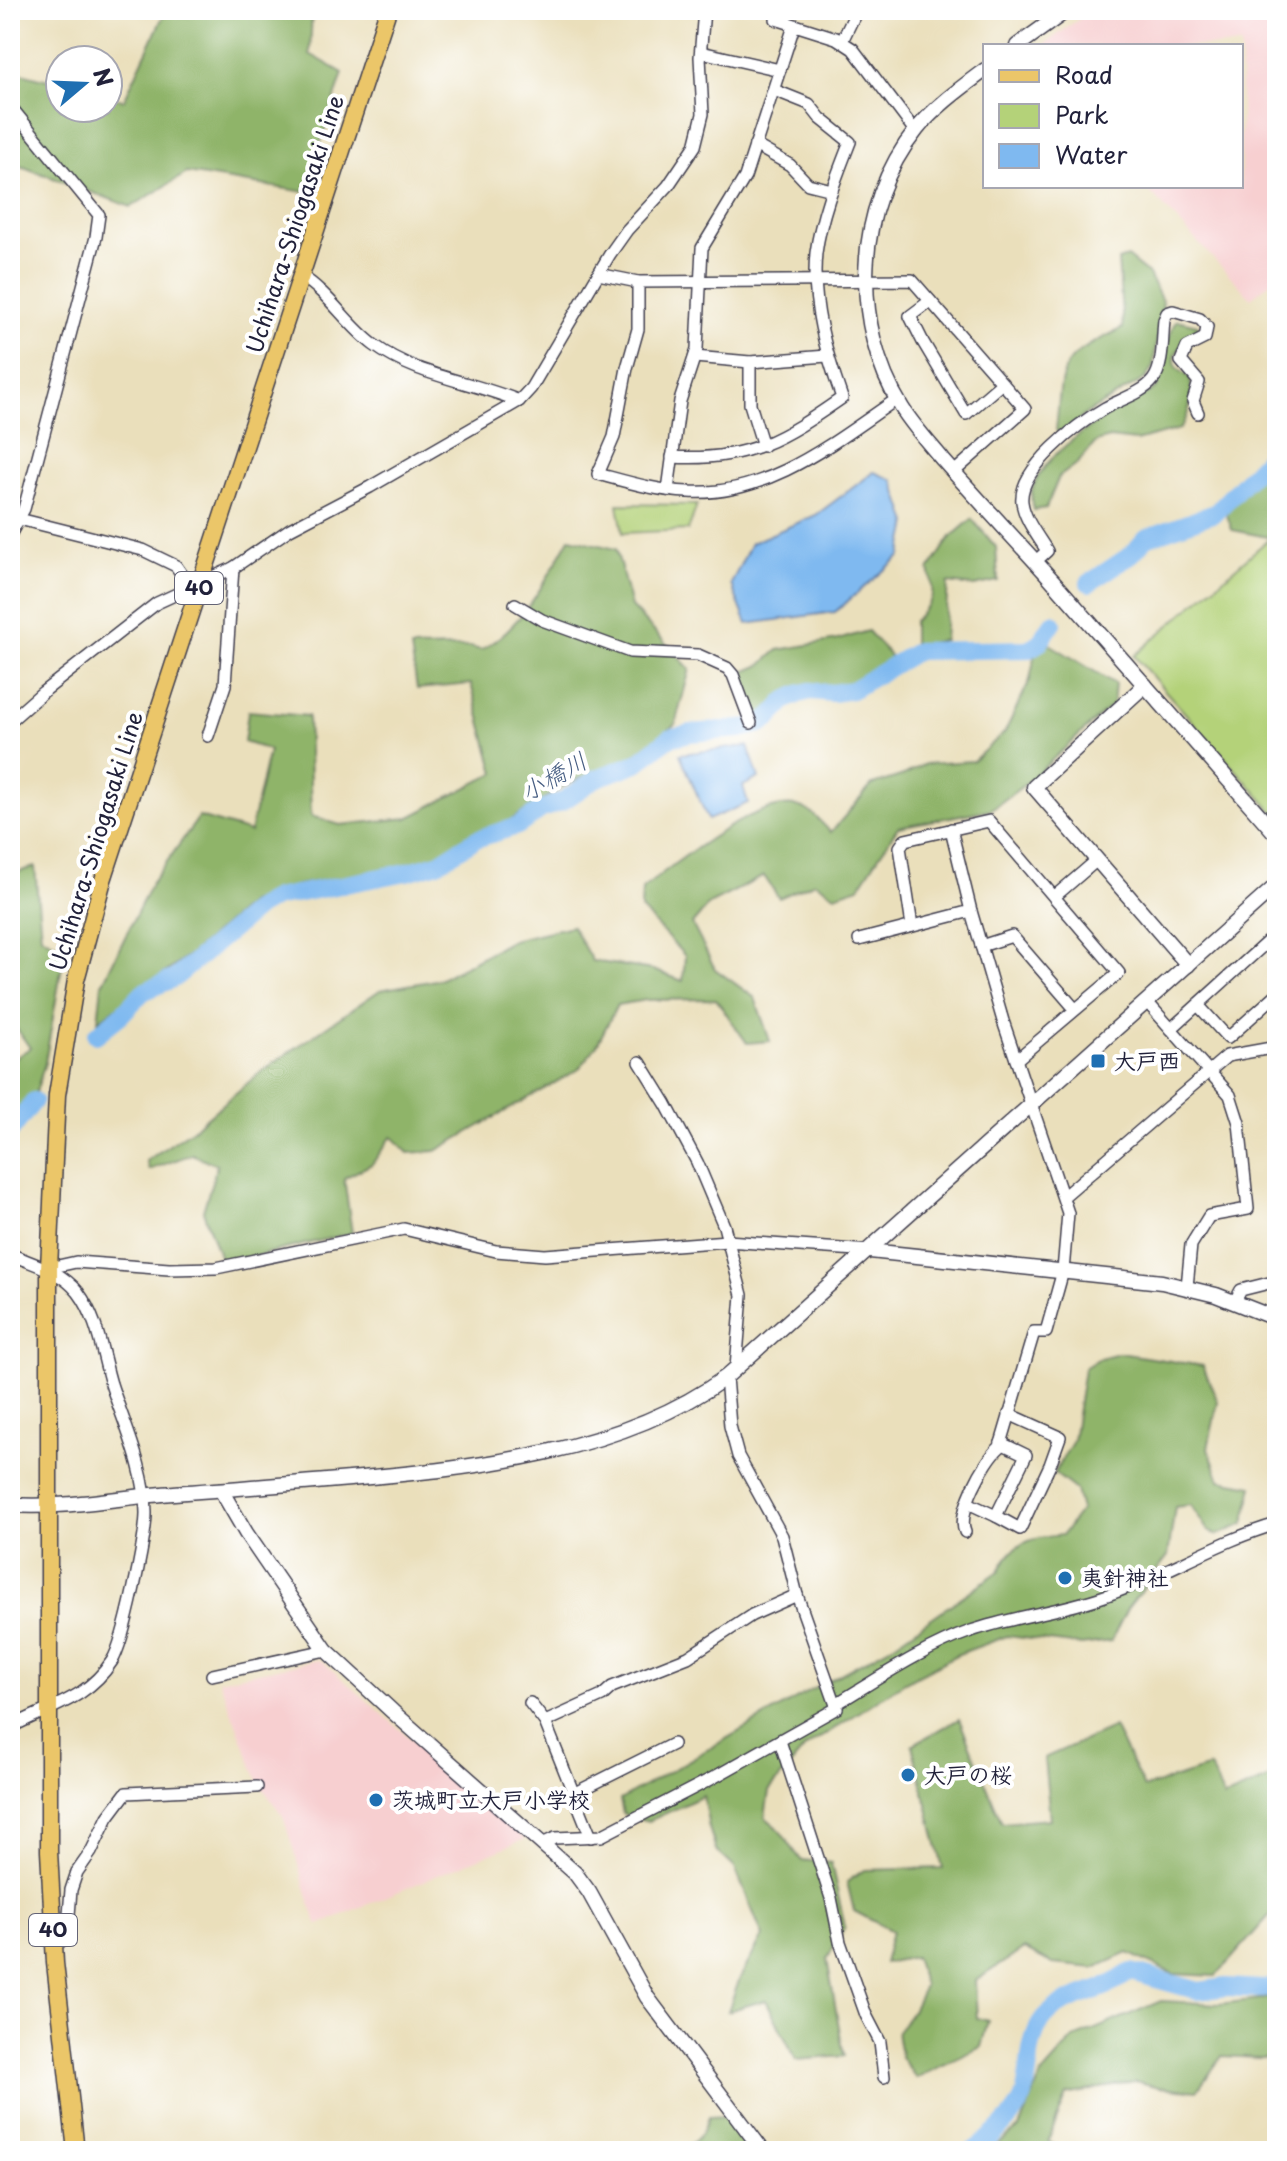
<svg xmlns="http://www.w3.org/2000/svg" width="1287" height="2161" viewBox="0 0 1287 2161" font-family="'Playpen Sans','Klee One',sans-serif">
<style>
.built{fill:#f7cfd0}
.green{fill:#b4d279;stroke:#6b7a5a;stroke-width:2}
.forest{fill:#8fb469;stroke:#586b52;stroke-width:2}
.water{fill:#7fb9f0;stroke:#506e96;stroke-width:2}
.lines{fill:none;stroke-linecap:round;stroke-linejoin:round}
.river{stroke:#7fb9f0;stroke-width:18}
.minor-casing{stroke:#403e4e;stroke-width:14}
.tertiary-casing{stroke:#403e4e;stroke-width:17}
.primary-casing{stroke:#403e4e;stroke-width:19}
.minor{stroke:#fff;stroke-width:11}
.tertiary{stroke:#fff;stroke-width:14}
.primary{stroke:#ebc669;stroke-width:16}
.poi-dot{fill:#1f6fb2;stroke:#fff;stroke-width:3}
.labels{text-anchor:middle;stroke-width:8;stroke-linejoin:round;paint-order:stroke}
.shield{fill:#fff;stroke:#646476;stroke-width:2}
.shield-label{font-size:20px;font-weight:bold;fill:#22223b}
.street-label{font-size:22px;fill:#22223b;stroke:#fff}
.poi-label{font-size:22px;font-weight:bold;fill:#22223b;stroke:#fff;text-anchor:start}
.water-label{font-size:24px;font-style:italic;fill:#475e83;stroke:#fff}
</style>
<rect width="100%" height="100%" fill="#fff"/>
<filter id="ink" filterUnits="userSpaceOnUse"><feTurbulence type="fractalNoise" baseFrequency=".0125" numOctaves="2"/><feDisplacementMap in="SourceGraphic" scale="16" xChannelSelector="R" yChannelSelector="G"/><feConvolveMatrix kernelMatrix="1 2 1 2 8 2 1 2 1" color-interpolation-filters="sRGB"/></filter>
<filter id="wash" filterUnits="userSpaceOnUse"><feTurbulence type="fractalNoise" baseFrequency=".006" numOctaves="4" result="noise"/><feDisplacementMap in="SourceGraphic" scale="32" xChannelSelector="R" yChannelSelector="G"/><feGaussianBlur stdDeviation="1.8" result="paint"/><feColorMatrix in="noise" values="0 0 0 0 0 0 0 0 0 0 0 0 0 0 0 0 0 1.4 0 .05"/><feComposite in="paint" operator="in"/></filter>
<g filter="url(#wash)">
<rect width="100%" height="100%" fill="#eadfbb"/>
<g class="built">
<path d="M1091,10h186v267l-26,21 -107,-112h97v-140h-199z"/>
<path d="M318,1660l5,2 202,177 -207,86 -3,-5 -32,-104 -24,-33 -40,-103z"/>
</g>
<g class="green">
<path d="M618,504l79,1 -9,25 -65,3z"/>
<path d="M1277,532v284l-143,-160z"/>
</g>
<g class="forest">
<path d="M166,10h146l-2,44 33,19 -38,119 -118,-19 -56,34 -121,-45v-92l50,13v25h48v-12l16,4z"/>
<path d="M1127,257l22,18 14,28 -10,63 -7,12 -59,35 -26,23 -5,-6c7,-70 1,-70 67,-102l-5,-68z"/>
<path d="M1177,320l20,5 4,5 -2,6c-21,8 -37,27 -9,41 3,18 0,37 -10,52l-44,12 -27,-3 -13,4 -18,21 -19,14 -13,31 -13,2c-1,-5 -2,-13 -1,-19 12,-44 87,-82 125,-103 5,-16 11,-59 20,-68z"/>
<path d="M1277,455v84l-45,-9 -6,-18z"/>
<path d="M972,519l24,28 2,34 -24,5 -26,-3 -4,57 -31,6v-24c19,-20 24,-25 16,-52l22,-33z"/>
<path d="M570,538l46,11 15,58 59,62 -15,56 -45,33 -61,25 -58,37 -84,42 -129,23 -47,17 -60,52 -93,67 4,-37 49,-100 48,-67 51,15 19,-82 -25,-8 4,-31 60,5 3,100 29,9 68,-7 87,-45 -24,-89 -54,5 -6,-41 59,-1 11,3c43,-25 65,-70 89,-112z"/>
<path d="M868,631l23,26 -25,21 -28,10 -38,1 -44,29 -19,-43 24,-10 17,-15 60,-10z"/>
<path d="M1048,643l67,41 -2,20 -85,78 -36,27 -94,18 -39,60 -24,8 -20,-13 -36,16 -15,-22 -55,28 -17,20 23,45 40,29 15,43 -23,2 -31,-44 -70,1 -29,5 -20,40 -18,24 -143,82 -28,2 -16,-17 -20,28 -28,14 8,55 -130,31 -19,-53 14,-46 -25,-11 -43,16 -3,-9 47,-32 69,-58 118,-81 61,-11 71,-39 60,-14 20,35 61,9 30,11 2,-25 -44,-47 1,-20c32,-24 125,-103 165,-79 9,5 16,15 24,22l41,-47 32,-10 21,-11 48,-3 32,-29 25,-52 5,-25z"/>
<path d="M35,867l6,69 24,13 -20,114 -10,32 -17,14 -8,14v-62l20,-13 -20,-29v-145z"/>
<path d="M1119,1353l84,13 15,36 -10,46 12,32 33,6 -9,38 -26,11 -10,-4 -17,-26 -16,2 -7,49 -41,53 -16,32 -30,4 -74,-9 -51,19 -51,27 -100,66 -36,43 -4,26 12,10 24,33 30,3 14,64 -18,32 17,97 -48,4 -30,-60 -38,11 12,-33 23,-42 -28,-68 -19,-18 -7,-22 -6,-32 -54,25 -26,-7 -3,-14 193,-111 77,-42 109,-76c17,-32 31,-32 63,-36l19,-25 -5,-20 -22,-17 19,-32 11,-73 16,-10z"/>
<path d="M959,1719l43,104 48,-4 -6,-61 70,-31 30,61 66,-21 14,31 53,-23v132l-61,69 -43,-2 -45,-21 -33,15 -42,-4 -29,-15 -49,32 2,37 11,3 -7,26 -65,31 -15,-21 -4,-25 14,-19 13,-27 -9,-29 -31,6 8,-32 -38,-20 -7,-29 17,-12 79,-2 -31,-123z"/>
<path d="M1277,1997v62l-55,-3 -25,35 -38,-4 -24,-6 -68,14 -19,46 16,10h-74l29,-23 23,-54 32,-36 87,-37 58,3z"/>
<path d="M726,2116l20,35h-67c15,-6 26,-19 30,-34z"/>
</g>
<g class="water">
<path d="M874,472l19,8 15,43 -7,33 -66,56 -88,12 -16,-40 20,-41 65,-28z"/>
<path d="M748,746l11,32 -16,8 5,17 -40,17 -28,-66z"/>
</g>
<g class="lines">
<g class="river">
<path d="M1089,583l43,-29 14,-16 69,-25 62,-65"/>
<path d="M96,1035l25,-20 22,-23 32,-14 84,-71 16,-9 132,-26 31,-9 38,-24 42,-13 24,-17 21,-8 34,-23 40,-15 32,-25 22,-5 49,-4 21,-5 8,-5 16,-18 14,-7 11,-3 23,2 19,-3 65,-39 113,-2 9,-6 14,-20"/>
<path d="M10,1132l24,-31"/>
<path d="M973,2151c17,-12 48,-38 52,-60 5,-21 3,-47 15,-67 16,-26 51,-28 75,-42 6,-3 9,-7 16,-10l68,19 27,-4 37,2 14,-3"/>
</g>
</g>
</g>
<g filter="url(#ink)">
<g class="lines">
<defs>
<g id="minor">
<path d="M781,10l-5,9 60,19 17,11 62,82"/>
<path d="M842,41l15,-31"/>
<path d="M701,52l79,18"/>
<path d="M10,106l89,109 -3,22 -72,272 -14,26"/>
<path d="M755,145l35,20 18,19 24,6"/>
<path d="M598,274l40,8 274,-2 113,129 -71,63"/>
<path d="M301,276c28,17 46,49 73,69 42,31 97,36 145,56"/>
<path d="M638,282v47l-11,39 -13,69 -16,37c30,8 59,17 90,18 80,5 147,-51 209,-93"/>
<path d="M930,301l-20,15 13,26 43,72 36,-31"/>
<path d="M695,357l55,5 77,-6"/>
<path d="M750,362v42l13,42"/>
<path d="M672,457c75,5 111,-18 170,-59 -16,-45 -31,-96 -26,-145 5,-38 20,-75 34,-111l-30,-24 -11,-14 -35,-14"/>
<path d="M668,490l12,-89 17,-52 5,-101 43,-71 49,-151"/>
<path d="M19,519l124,31 33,16 14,20"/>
<path d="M1035,562l12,-11c-9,-15 -23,-32 -25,-49 -4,-33 57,-79 83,-94 14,-8 38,-15 48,-28 11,-14 9,-43 11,-60l3,-7 6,-2 27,8 7,8 -2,11 -18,9 -6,14 18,21 -6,19 5,12"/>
<path d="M515,604l27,16 88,32 68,3 29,13 6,7 18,48"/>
<path d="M10,721l33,-29 114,-89 76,-35 57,-39 80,-42 149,-86 12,-13 79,-134 17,-24 41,-44 27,-40 8,-32 -3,-57 4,-47"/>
<path d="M208,736l17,-51 8,-117"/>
<path d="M951,829l20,82 32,110 65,192 -5,58 -17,61h-12l-34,115c-15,13 -44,66 -35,85"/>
<path d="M1054,897l43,-37"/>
<path d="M912,926l-12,-79 5,-7 84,-19 130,152 -103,87"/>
<path d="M859,940l112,-29"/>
<path d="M981,946l31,-10 63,73"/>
<path d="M1147,1002l83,93 9,28 9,86 -39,7 -18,29 -4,42"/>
<path d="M1198,1005l30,33 49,-44"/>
<path d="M1171,1029l106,-96"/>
<path d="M640,1062l26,42 31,58 27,64 18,69 -6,73"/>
<path d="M1064,1196l163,-140 50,-9"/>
<path d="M10,1254c25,11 50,16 68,38 20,26 24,62 33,92 13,40 35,86 35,129 0,24 -22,130 -34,148 -24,37 -58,44 -95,63l-7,8"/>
<path d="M49,1268l27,-6 93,7 47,-1 188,-39 92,22 49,4 182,-14 143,10"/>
<path d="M1235,1301l6,-11 36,-9"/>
<path d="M968,1503l28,13 30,-61 -25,-12"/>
<path d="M996,1516l24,13 30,-64 10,-28 -51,-23"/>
<path d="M212,1675l114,-25"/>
<path d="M530,1703l15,19 46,115"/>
<path d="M836,1704c43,-26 87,-56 135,-73 46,-16 96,-20 142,-38 56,-20 107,-53 164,-69"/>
<path d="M545,1722l57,-26 10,-9 76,-30 64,-42 45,-20"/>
<path d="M780,1741l51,157 9,44 26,73 14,27 4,35"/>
<path d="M573,1794l100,-50"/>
<path d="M544,1843l11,-5 46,-2 110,-57 126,-71 -40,-113 -15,-59 -44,-80 -8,-30 -4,-49"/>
<path d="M53,1943l14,-3 4,-50 6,-18 14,-20 17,-35 18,-24 131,-6"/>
</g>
<g id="tertiary">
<path d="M1017,46l50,-36"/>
<path d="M985,70c-24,18 -49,36 -68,59 -63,78 -67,195 -15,279 12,19 27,35 41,52 36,41 74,81 110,121 75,85 149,170 224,254"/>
<path d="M1145,685l-111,102 154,178"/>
<path d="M870,1251l292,31 54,13 61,24"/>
<path d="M221,1490l25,43 80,117 67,62 182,161 14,19 58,105 116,154"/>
<path d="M10,1505c54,4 110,-8 164,-12 58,-4 117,-9 176,-14 125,-11 272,-26 376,-102l551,-492"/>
</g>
<path id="primary" d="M76,2151l-21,-188 -6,-112v-583l8,-173 19,-115 27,-100 285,-870"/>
</defs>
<use href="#minor" class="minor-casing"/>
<use href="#tertiary" class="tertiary-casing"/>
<use href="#primary" class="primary-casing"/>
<use href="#minor" class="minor"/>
<use href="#tertiary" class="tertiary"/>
<use href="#primary" class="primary"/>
</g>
</g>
<g class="poi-dot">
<rect x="1090" y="1053" width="16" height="16" rx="4"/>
<circle cx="1065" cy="1578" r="8"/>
<circle cx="908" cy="1775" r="8"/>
<circle cx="376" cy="1800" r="8"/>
</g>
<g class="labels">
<g class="shield">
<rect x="175" y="572" width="48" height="32" rx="6"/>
<rect x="29" y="1914" width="48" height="32" rx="6"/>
</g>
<g class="shield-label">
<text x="199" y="595">40</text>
<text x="53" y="1937">40</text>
</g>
<g class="street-label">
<text transform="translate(295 224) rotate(-72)" y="8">Uchihara-Shiogasaki Line</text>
<text transform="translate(96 841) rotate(-73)" y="8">Uchihara-Shiogasaki Line</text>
</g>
<g class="poi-label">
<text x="1114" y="1069">大戸西</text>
<text x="1081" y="1586">夷針神社</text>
<text x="924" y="1783">大戸の桜</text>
<text x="392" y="1808">茨城町立大戸小学校</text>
</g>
<g class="water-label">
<text transform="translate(554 777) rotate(-30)" y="8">小橋川</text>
</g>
</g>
<rect width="1287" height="2161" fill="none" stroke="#fff" stroke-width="40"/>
<rect x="983" y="44" width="260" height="144" fill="#ffffff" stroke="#a7a7b1" stroke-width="2"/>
<rect x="999" y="70" width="40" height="12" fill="#ebc669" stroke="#a7a7b1" stroke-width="2"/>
<text x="1055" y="84" font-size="24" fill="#22223b">Road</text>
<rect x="999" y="104" width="40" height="24" fill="#b4d279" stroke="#a7a7b1" stroke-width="2"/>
<text x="1055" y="124" font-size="24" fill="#22223b">Park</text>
<rect x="999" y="144" width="40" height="24" fill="#7fb9f0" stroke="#a7a7b1" stroke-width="2"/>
<text x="1055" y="164" font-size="24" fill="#22223b">Water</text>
<g transform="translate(84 84) rotate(71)"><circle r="38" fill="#ffffff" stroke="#a7a7b1" stroke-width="2"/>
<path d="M0-6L14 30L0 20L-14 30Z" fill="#1f6fb2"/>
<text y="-12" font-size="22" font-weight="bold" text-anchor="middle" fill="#22223b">N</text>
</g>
</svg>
